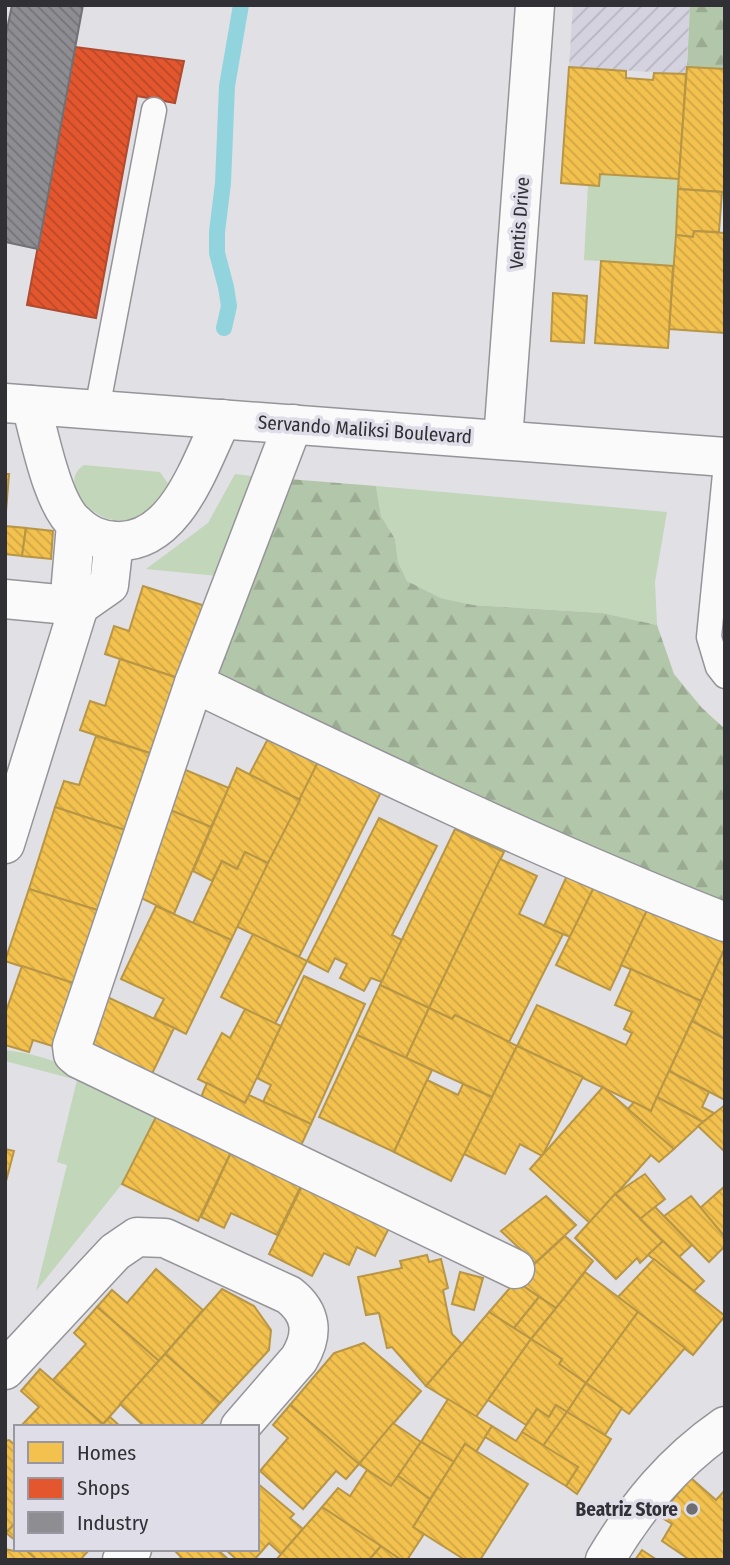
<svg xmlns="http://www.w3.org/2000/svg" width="730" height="1565" viewBox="0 0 730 1565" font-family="'Fira Sans Condensed',sans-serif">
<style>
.industrial{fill:url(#industrial-furrows)}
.green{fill:#c2d6ba}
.forest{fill:url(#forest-firs)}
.homes{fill:url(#homes-back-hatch);stroke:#b89646;stroke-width:2}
.shops{fill:url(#shops-back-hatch);stroke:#ae4b30;stroke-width:2}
.industry{fill:url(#industry-back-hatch);stroke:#717176;stroke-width:2}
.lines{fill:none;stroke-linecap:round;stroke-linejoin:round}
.stream{stroke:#92d4dd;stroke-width:16}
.service-casing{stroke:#959599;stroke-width:27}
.minor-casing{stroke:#959599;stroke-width:41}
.tertiary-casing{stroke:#959599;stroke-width:41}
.service{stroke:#fafafb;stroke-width:24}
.minor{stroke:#fafafb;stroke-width:38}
.tertiary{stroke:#fafafb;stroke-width:38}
.poi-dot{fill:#6e6e73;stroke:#dfdde8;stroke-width:2.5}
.labels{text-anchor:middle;stroke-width:7;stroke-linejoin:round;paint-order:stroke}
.street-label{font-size:19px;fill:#313035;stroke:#dfdde8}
.poi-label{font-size:19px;font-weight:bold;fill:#313035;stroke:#dfdde8;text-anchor:end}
</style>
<defs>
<pattern id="industrial-furrows" width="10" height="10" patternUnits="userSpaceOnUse" patternTransform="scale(1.75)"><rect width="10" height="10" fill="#d4d2df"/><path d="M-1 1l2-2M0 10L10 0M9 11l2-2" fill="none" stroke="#b6b5c0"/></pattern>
<pattern id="forest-firs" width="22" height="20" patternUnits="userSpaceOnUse" patternTransform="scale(1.75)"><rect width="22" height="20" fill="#b2c7a9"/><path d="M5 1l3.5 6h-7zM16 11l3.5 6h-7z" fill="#9aab92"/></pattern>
<pattern id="homes-back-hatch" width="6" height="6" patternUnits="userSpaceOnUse" patternTransform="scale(1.75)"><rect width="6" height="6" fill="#f2c14e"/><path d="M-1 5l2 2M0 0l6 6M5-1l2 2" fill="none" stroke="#d0a645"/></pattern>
<pattern id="shops-back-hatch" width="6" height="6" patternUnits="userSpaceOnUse" patternTransform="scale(1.75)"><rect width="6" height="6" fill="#e4572e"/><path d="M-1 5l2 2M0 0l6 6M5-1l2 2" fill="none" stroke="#b94828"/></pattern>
<pattern id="industry-back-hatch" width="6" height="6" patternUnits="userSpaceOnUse" patternTransform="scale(1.75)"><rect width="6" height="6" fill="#8d8d92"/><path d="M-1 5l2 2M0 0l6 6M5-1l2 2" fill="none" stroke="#747478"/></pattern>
</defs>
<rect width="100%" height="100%" fill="#e0e0e5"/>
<path class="industrial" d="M573,5h117l-4,69 -117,-7z"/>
<g class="green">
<path d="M600,174l79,5 -6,87 -89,-6 4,-75 11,1z"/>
<path d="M84,465l76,7 9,13c-7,16 -11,19 -24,28 -39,28 -93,-28 -61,-48z"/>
<path d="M235,474l16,2 -33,100 -72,-7 62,-46z"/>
<path d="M376,486l291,26 -12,70 2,43 -54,-12 -130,-8 -32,-7 -34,-17 -9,-19 -3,-23 -14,-23z"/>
<path d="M5,1050c56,6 105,36 155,59l-38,75 -86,107 31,-126 -10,-3 20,-82 -72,-19z"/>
</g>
<g class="forest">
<path d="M690,5h35v64l-38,-2z"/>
<path d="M251,476l125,10 5,30 14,23 3,23 9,19 34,17 32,7 130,8 54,12 17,49 28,34 23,21v182l-537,-244z"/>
</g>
<g class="homes">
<path d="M569,67l57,4v7l27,2 1,-7 32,1 -7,105 -79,-5 -1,12 -38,-3z"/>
<path d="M687,67l38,2v123l-47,-3z"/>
<path d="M678,189l44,3 -3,40 -25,-1 -1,6 -17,-2z"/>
<path d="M694,231l31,2v100l-56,-4 7,-94 17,2z"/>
<path d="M601,261l72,5 -5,82 -73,-5z"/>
<path d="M553,293l34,3 -3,47 -33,-2z"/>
<path d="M5,474h4l-4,50z"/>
<path d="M5,526l21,2 -4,28 -17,-2z"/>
<path d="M26,528l27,3 -2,28 -29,-3z"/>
<path d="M143,586l65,21 -24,73 -79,-26 9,-28 15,5z"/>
<path d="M120,659l64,21 -25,76 -79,-26 10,-29 15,5z"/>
<path d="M271,733l49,25 -20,42 -51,-25z"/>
<path d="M96,736l63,20 -25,77 -79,-26 9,-26 15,4z"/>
<path d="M320,758l63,30 -84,169 -63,-31z"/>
<path d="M176,766l53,22 -18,39 -48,-20z"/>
<path d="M237,768l63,32 -32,63 -23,-11 -8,17 -15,-8 -10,20 -19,-10z"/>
<path d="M55,807l79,26 -27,80 -78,-24z"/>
<path d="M163,807l48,20 -37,87 -41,-20z"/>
<path d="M379,818l58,28 -45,89 10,5 -20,42 -11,-4 -7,13 -24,-13 7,-14 -12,-6 -7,14 -21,-11z"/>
<path d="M455,829l49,23 -75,156 -49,-23z"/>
<path d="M245,852l23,11 -37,77 -38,-17 29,-62 15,8z"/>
<path d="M500,859l37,17 -18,38 44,20 -54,108 -54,-27 -3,4 -23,-11z"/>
<path d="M570,869l27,12 -27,56 -26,-11z"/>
<path d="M597,881l52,25 -39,84 -54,-25z"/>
<path d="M29,889l78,24 -25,73 -77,-25z"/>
<path d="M156,906l75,34 -45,94 -32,-16 10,-19 -43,-20z"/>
<path d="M649,906l76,30v12l-24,53 -80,-36z"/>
<path d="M253,934l54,27 -32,63 -54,-27z"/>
<path d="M725,948v91l-33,-18z"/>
<path d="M22,966l60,20 -20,63 -29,-9 -4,12 -24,-7v-31z"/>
<path d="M631,969l70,32 -50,110 -134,-65 20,-41 89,40 6,-12 -8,-4 8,-17 -17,-7z"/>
<path d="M304,976l61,28 -54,120 -48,-22 8,-17 -14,-7z"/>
<path d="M380,985l49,23 -23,50 -49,-23z"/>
<path d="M105,996l69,32 -25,52 -68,-33z"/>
<path d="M429,1008l23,11 3,-4 62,31 -25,51 -86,-39z"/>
<path d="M245,1009l36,17 -36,77 -47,-24 24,-46 8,5z"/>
<path d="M692,1021l33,18v61l-56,-29z"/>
<path d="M357,1035l75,35 -38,82 -75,-35z"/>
<path d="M517,1046l66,31 -41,79 -22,-12 -15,30 -41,-20z"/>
<path d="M669,1071l40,21 -7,15 12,6 -11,9 -46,-25z"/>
<path d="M427,1080l31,15 5,-11 29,13 -41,84 -57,-29z"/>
<path d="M207,1083l38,20 4,-8 62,29 -14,30 -99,-50z"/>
<path d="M603,1087l71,62 -15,13 -8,-7 -61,68 -60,-54z"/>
<path d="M657,1097l46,25 -29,27 -46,-40 6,-7 17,9z"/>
<path d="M725,1105v47l-27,-26z"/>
<path d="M160,1109l74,37 -36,75 -76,-37z"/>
<path d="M234,1146l67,40 -24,49 -46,-22 -7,15 -23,-11z"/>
<path d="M5,1149l9,2 -9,34z"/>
<path d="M645,1174l20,25 -25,20 -25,-25z"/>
<path d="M305,1180l87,42 -17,34 -18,-9 -8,18 -25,-12 -12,23 -43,-22z"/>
<path d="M725,1186v51l-25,-29z"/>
<path d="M615,1194l48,47 -23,22 -3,-5 -21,21 -41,-41z"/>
<path d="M546,1196l30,29 -41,38 -34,-32z"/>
<path d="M691,1196l34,41v9l-16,16 -45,-46z"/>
<path d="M655,1207l37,38 -13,12 -39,-38z"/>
<path d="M565,1236l28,25 -37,47 -40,-27z"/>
<path d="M663,1241l41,40 -10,10 -46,-36z"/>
<path d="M427,1255l2,7 12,-3 7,29 -5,2 9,44 10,10 -36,42 -34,-39 -5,1 -8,-35 -13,2 -8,-38 44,-9 -2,-7z"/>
<path d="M654,1259l71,57 -32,39 -75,-58z"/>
<path d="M156,1269l47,41 -44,51 -62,-54 15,-17 15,13z"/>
<path d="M460,1272l23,6 -9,32 -22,-6z"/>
<path d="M585,1272l53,40 -52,71 -27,-19 3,-5 -31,-20z"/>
<path d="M516,1281l23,16 -25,31 -25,-16z"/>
<path d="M222,1289l32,17 17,24 -2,20 -49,53 -55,-49z"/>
<path d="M539,1297l17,11 -25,31 -17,-11z"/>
<path d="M97,1307l62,54 -56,63 -50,-44 33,-36 -12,-11z"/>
<path d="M489,1312l42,27 -55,78 -50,-31z"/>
<path d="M638,1312l47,36 -56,66 -43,-31z"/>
<path d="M531,1339l31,20 -3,5 27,19 -19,29 -11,-7 -7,12 -12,-8 -11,16 -38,-25z"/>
<path d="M364,1343l57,48 -62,73 -69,-59 44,-52z"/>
<path d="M165,1354l55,49 -21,24h-54l-25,-23z"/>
<path d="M40,1369l63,55 -3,3h-80l19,-20 -18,-16z"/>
<path d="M586,1383l36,25 -17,27 -38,-23z"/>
<path d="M448,1399l44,27 -16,26 -11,-8 -11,18 -33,-20z"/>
<path d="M290,1405l69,59 -13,15 -10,-8 -33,38 -43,-38 28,-33 -15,-13z"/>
<path d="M556,1405l11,7 -24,34 -21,-14 15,-23 12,8z"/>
<path d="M567,1412l44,27 -34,55 -11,-8 12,-19 -35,-21z"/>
<path d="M110,1417l11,10h-21z"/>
<path d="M393,1423l28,19 -30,44 -32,-22z"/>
<path d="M492,1426l24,15 6,-9 56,35 -12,19 -81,-49z"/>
<path d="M9,1440l7,6v76l-11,12v-93z"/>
<path d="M421,1442l33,20 -24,37 -32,-23z"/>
<path d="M465,1444l63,40 -48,76h-15l-52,-33z"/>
<path d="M367,1470l24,16 7,-10 32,23 -17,28 11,7 -17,26h-6l-79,-53 16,-19 12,8z"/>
<path d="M691,1478l25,22 9,-10v70h-35l-28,-19 10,-17 -13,-8z"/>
<path d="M257,1483l37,31 -4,4 13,11 -22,25 -12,-11 -15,17h-17l-12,-11h32z"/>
<path d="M322,1507l59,39 -12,14h-93z"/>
<path d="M16,1522v19l-10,-8z"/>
<path d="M16,1544v5h9l12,11h-32v-11l9,2z"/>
<path d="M381,1546l20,14h-32z"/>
<path d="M25,1549h65l-10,11h-43z"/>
<path d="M173,1549h44l12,11h-50l2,-3z"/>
<path d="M642,1550l15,10h-22z"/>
</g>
<path class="shops" d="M75,47l109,14 -9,42 -38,-7 -41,222 -69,-13z"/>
<path class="industry" d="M12,5h71l-45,244 -33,-7v-203z"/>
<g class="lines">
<path class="stream" d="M224,328l5,-22 -3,-19 -9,-34v-21l6,-49 4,-97 14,-81"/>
<defs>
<g id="service">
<path d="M97,409l57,-299"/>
<path d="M725,474l-16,163 9,30 7,9"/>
</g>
<g id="minor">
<path d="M293,424l-99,259 -122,363 1,8 6,5 436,210"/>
<path d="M503,440l32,-435"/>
<path d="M76,524c12,11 23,16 39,17 61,4 85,-78 107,-122"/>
<path d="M5,599l74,7 30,-21 5,-44"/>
<path d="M194,683c175,84 350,168 531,239"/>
<path d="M5,844l74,-238 -8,-23 5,-59c-24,-20 -36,-87 -45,-119"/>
<path d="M5,1370l110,-118 22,-15 28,1 124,57c23,18 25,39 10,64l-59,68"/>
<path d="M122,1560l10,-11"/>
</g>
<g id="tertiary">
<path d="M5,403l720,54"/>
<path d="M605,1560c32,-54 68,-98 120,-134"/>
</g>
</defs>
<use href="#service" class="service-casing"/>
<use href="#minor" class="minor-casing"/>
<use href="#tertiary" class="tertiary-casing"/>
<use href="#service" class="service"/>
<use href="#minor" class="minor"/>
<use href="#tertiary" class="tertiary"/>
</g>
<circle class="poi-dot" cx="692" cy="1509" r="7"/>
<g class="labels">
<g class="street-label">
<text transform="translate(519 223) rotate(-86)" y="7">Ventis Drive</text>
<text transform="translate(365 429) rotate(4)" y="7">Servando Maliksi Boulevard</text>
</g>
<g class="poi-label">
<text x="678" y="1516">Beatriz Store</text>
</g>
</g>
<rect width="730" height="1565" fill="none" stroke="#313035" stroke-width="14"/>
<rect x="14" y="1425" width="245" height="126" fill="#dfdde8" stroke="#9998a0" stroke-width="2"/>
<rect x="28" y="1442" width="35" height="21" fill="#f2c14e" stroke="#9998a0" stroke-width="2"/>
<text x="77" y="1460" font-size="21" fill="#313035">Homes</text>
<rect x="28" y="1478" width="35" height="21" fill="#e4572e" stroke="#9998a0" stroke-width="2"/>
<text x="77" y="1495" font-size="21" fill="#313035">Shops</text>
<rect x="28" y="1512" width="35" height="21" fill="#8d8d92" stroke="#9998a0" stroke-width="2"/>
<text x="77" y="1530" font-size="21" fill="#313035">Industry</text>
</svg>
